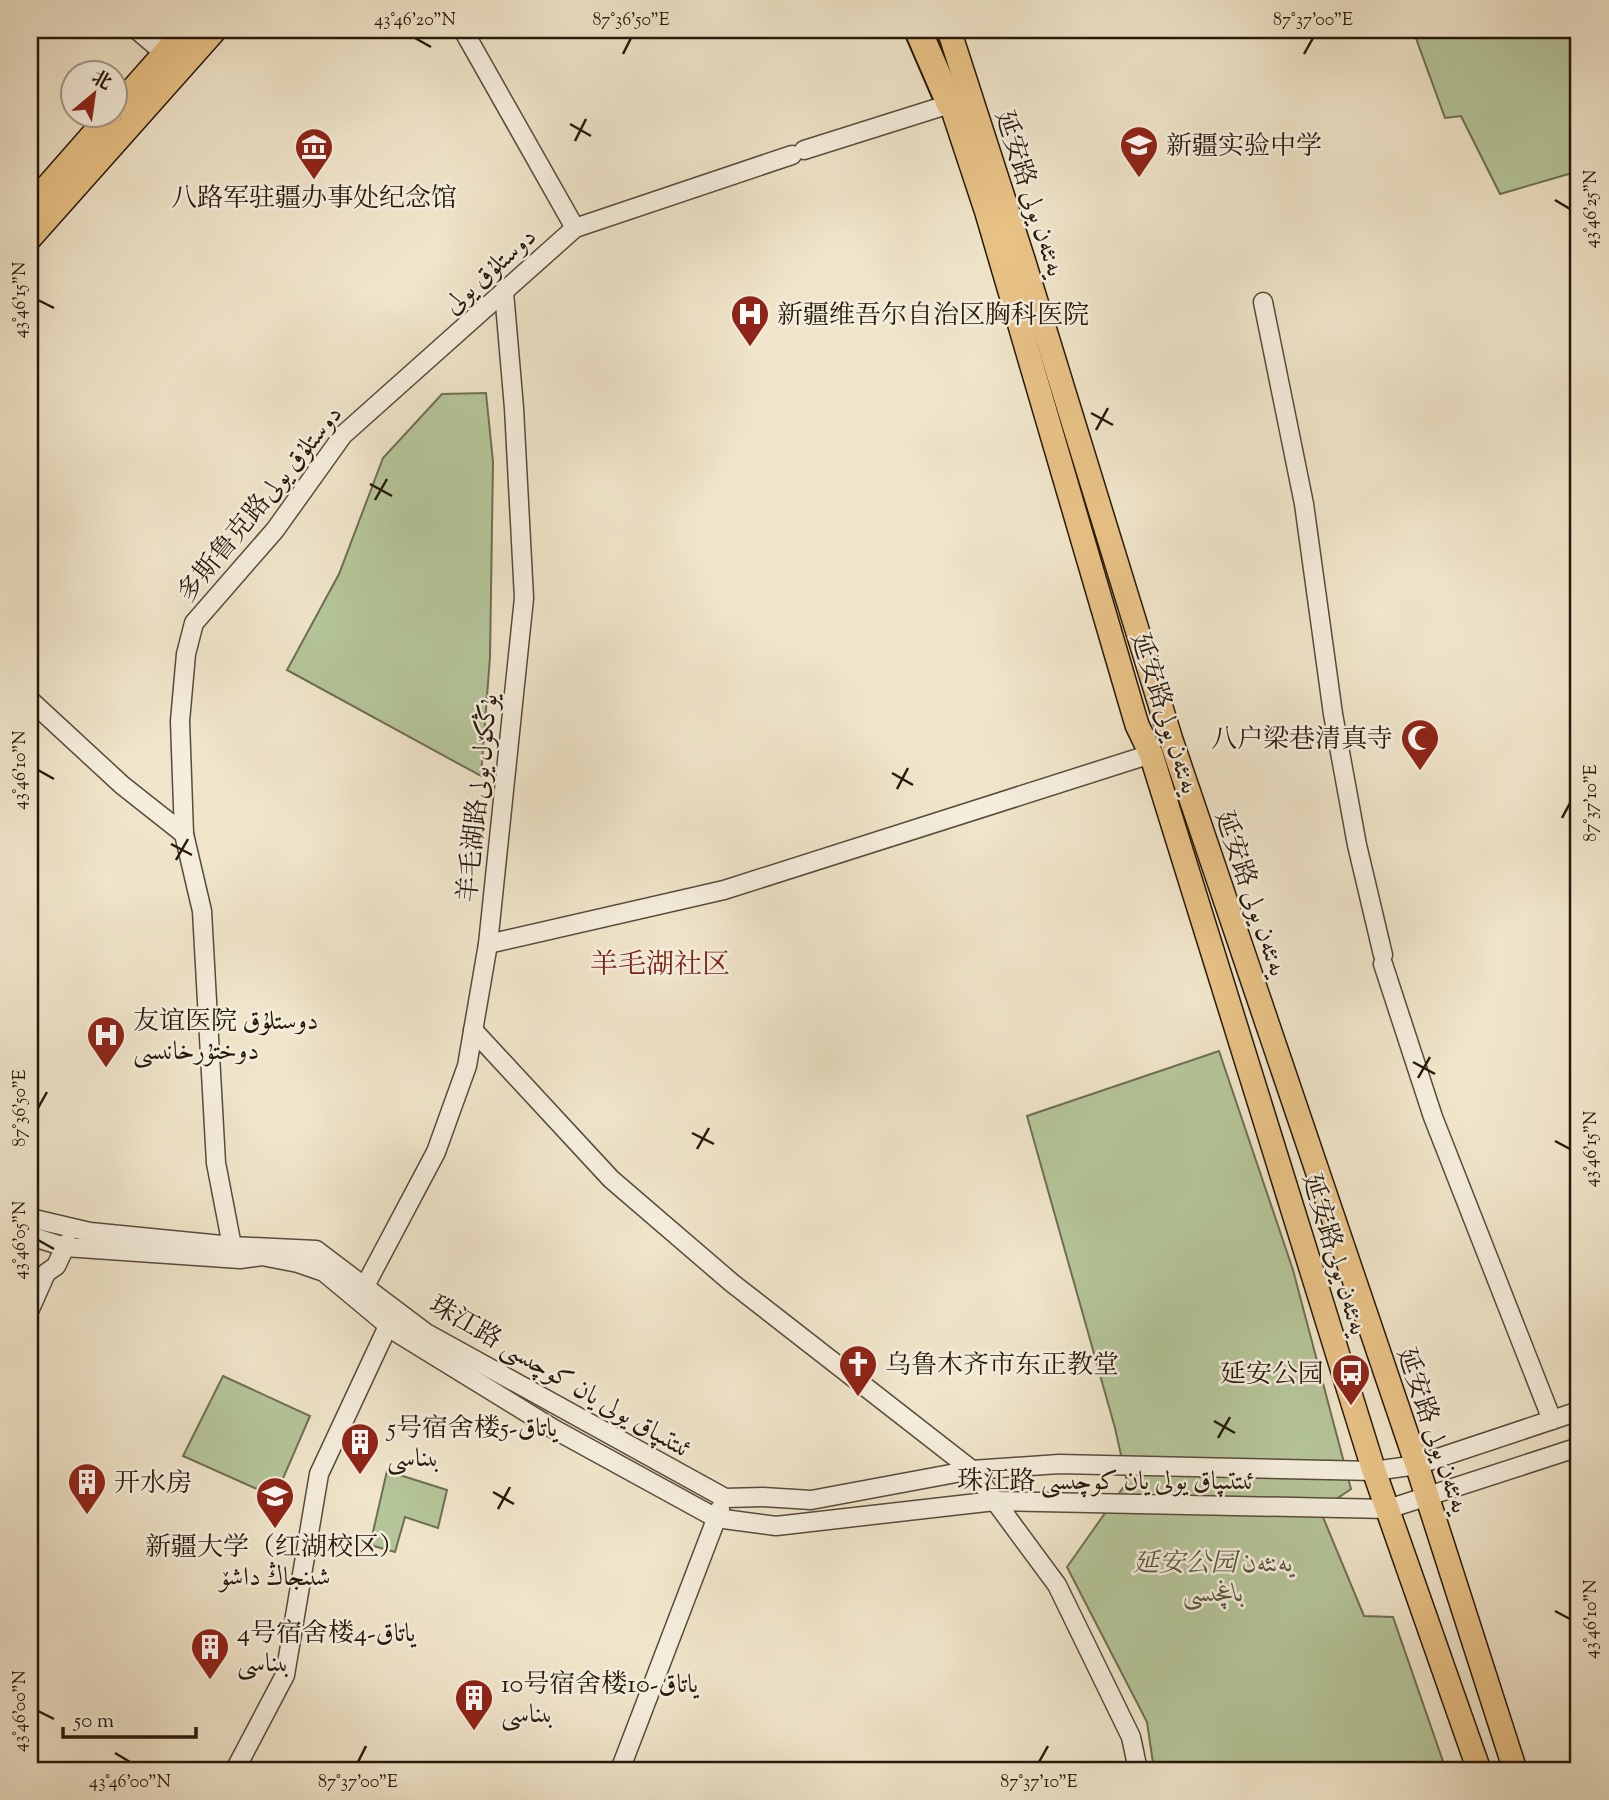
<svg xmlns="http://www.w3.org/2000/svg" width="1609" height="1800" viewBox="0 0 1609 1800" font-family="'Sorts Mill Goudy',Amiri,'Noto Serif SC',serif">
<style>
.green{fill:#b5c69a;stroke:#6e6f52;stroke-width:2}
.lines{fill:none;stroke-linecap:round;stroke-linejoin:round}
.minor-casing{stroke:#584b3b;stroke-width:21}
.major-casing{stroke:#26180b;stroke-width:26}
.highway-casing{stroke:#26180b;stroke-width:30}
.minor{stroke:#f5eedd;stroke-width:18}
.major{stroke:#e8c285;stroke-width:23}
.highway{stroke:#e8c285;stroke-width:26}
.ticks{fill:none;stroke:#26180b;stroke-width:2.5}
.labels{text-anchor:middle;stroke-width:5;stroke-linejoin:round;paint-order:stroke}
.poi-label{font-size:26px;fill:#26180b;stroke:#f5eedd;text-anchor:start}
.street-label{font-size:26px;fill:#26180b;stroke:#f5eedd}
.park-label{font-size:26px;font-style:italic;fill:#58553d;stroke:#f5eedd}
.neighbourhood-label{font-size:28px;fill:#7a1f14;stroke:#f5eedd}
.neatline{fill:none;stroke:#26180b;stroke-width:2.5}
.ticks-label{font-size:18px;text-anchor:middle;fill:#26180b}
</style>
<rect width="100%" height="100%" fill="#f0e5ca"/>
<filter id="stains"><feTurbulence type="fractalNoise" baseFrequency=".00286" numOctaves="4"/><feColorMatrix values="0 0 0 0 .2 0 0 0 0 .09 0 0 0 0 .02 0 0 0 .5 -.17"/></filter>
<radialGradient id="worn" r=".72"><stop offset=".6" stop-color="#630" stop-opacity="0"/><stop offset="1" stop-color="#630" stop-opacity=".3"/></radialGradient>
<g class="green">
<path d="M1413,30h166v141l-79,23 -39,-78 -16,2z"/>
<path d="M486,393l7,69 -3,195 -9,119 -194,-106 52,-96 44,-116 59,-64z"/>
<path d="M1219,1051l74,219 58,219 -31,21 44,106 29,1 53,153h-292l-7,-48 -80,-155 60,-85 -12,-54 -88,-312z"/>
<path d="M223,1376l87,40 -35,81 -92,-41z"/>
<path d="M387,1471l60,19 -9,38 -33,-11 -10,35 -25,-7z"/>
</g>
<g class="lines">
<defs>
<g id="minor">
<path d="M137,30l27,23"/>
<path d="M463,30l112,198"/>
<path d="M804,150l146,-46"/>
<path d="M1263,302l41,202 29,210 24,131 26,110"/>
<path d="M30,700l92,85 62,49"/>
<path d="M488,944l236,-54 427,-136"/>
<path d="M1383,964l50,153 119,303"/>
<path d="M473,1030l138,149 121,104 240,187 85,115 74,152 7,33"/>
<path d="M30,1218l60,14 142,14 84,4 110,83 299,165 38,-1 48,3 161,-30 87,-6 315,7 43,-6 162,-54"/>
<path d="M30,1236l35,11 175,12 22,-3 36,7 26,9 72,60 156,96 164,90 60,8 219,-25 393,8 191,-62"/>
<path d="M236,1253l-4,-7 -16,-83 -14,-252 -18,-77 -4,-113 6,-67 8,-31 81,-93 68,-95 232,-207 217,-73"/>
<path d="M365,1286l71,-134 31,-86 21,-122 36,-346 -10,-190 -10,-116"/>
<path d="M30,1309l16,-36 10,-7 11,-23"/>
<path d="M235,1770l50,-95 34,-201 69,-148"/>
<path d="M620,1770l100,-261"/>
</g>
<g id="major">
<path d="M949,30l74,229 148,481 246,725 98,305"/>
<path d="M945,86l42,127 150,512 14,29 223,717 105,299"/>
<path d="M116,108l69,-78"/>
<path d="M30,206l79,-90"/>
<path d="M30,238l185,-208"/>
</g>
<path id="highway" d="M918,30l32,74"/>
</defs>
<use href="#minor" class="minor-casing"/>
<use href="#major" class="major-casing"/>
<use href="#highway" class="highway-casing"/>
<use href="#minor" class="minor"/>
<use href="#major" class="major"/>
<use href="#highway" class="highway"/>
</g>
<path class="ticks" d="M415,38l16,9M623,54l8,-16M1304,54l9,-16M570,124l21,12M575,141l11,-22M1555,200l15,9M38,300l16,8M1091,413l22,12M1096,430l12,-22M370,484l22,12M375,500l12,-21M38,770l16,9M892,773l21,12M897,789l11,-21M1562,818l8,-15M171,844l21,11M176,860l12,-21M1413,1062l22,12M1418,1078l12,-21M38,1108l9,-16M692,1133l22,11M1555,1141l15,8M697,1149l12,-21M38,1240l16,9M1214,1421l21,12M1218,1438l12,-21M493,1492l21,12M498,1509l12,-22M1555,1611l15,8M38,1711l16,8M115,1753l15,9M358,1762l8,-16M1039,1762l9,-16"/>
<defs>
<symbol id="school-pin" viewBox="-11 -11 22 30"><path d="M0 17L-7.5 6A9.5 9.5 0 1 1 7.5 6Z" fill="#8f2418" stroke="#f5eedd"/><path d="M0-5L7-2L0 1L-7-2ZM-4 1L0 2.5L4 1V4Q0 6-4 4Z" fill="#fff"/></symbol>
<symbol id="museum-pin" viewBox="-11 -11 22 30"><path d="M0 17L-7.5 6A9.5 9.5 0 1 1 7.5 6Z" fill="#8f2418" stroke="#f5eedd"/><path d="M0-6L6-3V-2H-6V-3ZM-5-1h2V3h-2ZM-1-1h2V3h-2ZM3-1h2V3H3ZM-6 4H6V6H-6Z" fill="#fff"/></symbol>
<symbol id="hospital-pin" viewBox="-11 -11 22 30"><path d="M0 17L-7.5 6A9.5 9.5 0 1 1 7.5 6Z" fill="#8f2418" stroke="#f5eedd"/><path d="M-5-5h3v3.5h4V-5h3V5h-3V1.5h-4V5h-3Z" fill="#fff"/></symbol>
<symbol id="mosque-pin" viewBox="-11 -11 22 30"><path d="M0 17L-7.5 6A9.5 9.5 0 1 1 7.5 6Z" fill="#8f2418" stroke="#f5eedd"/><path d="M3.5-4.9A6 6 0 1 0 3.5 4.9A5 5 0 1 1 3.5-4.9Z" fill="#fff"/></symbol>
<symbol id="church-pin" viewBox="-11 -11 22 30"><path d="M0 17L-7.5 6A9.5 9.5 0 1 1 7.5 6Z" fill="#8f2418" stroke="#f5eedd"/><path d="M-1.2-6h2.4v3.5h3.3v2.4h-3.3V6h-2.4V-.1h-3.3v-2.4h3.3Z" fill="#fff"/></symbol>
<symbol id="bus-pin" viewBox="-11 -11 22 30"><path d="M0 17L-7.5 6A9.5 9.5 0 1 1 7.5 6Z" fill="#8f2418" stroke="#f5eedd"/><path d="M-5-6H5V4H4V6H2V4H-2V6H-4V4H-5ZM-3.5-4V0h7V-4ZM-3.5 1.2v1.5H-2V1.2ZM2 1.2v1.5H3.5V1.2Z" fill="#fff"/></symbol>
<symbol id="building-pin" viewBox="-11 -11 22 30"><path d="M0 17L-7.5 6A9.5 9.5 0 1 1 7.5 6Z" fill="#8f2418" stroke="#f5eedd"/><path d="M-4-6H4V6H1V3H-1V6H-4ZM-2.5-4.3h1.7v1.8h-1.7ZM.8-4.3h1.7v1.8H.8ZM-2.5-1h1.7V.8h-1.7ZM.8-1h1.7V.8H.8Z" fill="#fff"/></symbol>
<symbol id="university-pin" viewBox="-11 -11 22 30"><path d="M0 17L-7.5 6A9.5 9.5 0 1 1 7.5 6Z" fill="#8f2418" stroke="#f5eedd"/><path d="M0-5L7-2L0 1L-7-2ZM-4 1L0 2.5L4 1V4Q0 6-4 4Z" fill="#fff"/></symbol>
</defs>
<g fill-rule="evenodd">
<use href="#school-pin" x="1117" y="123" width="44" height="60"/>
<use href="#museum-pin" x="292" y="125" width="44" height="60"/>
<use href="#hospital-pin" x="728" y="292" width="44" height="60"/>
<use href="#mosque-pin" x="1398" y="716" width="44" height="60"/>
<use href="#hospital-pin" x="84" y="1013" width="44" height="60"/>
<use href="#church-pin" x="836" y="1342" width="44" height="60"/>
<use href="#bus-pin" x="1329" y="1351" width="44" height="60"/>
<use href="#building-pin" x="338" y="1420" width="44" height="60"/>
<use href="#building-pin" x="65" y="1460" width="44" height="60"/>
<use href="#university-pin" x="253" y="1474" width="44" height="60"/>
<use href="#building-pin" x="188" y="1625" width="44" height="60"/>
<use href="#building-pin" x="452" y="1676" width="44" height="60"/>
</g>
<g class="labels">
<g class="poi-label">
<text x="1166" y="154">新疆实验中学</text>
<text x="314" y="206" text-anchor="middle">八路军驻疆办事处纪念馆</text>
<text x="777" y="323">新疆维吾尔自治区胸科医院</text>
<text x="1393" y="747" text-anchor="end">八户梁巷清真寺</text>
<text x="133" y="1029">友谊医院 دوستلۇق<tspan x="133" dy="30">دوختۇرخانىسى</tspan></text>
<text x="885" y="1373">乌鲁木齐市东正教堂</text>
<text x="1324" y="1382" text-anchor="end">延安公园</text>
<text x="387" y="1436">5号宿舍楼5-ياتاق<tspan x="387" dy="30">بىناسى</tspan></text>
<text x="114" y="1491">开水房</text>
<text x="275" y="1555" text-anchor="middle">新疆大学（红湖校区）<tspan x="275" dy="30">شىنجاڭ داشۆ</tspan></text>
<text x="237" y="1641">4号宿舍楼4-ياتاق<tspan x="237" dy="30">بىناسى</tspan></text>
<text x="501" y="1692">10号宿舍楼10-ياتاق<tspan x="501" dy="30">بىناسى</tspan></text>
</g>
<g class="street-label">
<text transform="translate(1031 193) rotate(72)" y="9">延安路 يەنئەن يولى</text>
<text transform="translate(489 270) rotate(-42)" y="9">دوستلۇق يولى</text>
<text transform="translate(259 503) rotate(-51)" y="9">多斯鲁克路دوستلۇق يولى</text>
<text transform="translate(1166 713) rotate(72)" y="9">延安路يەنئەن يولى</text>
<text transform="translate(477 798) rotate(-84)" y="9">羊毛湖路يۇڭكۆل يولى</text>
<text transform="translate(1252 893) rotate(71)" y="9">延安路 يەنئەن يولى</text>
<text transform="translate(1336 1254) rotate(73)" y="9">延安路يەنئەن يولى</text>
<text transform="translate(561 1376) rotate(30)" y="9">珠江路 ئىتتىپاق يولى يان كوچىسى</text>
<text transform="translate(1434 1430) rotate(71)" y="9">延安路 يەنئەن يولى</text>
<text x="1106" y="1489">珠江路 ئىتتىپاق يولى يان كوچىسى</text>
</g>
<g class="park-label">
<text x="1213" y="1571">延安公园 يەنئەن<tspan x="1213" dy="30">باغچىسى</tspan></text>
</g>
<g class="neighbourhood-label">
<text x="660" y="973">羊毛湖社区</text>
</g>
</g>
<rect width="1609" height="1800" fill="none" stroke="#f0e5ca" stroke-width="77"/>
<g transform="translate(94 94) rotate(29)"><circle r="33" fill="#f5eedd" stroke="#a29889" stroke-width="2"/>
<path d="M0-5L12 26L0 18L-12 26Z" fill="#8f2418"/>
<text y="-10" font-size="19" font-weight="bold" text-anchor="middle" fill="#26180b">北</text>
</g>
<path d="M63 1727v10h133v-10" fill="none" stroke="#26180b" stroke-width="3.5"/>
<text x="74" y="1727" font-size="21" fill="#26180b" stroke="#f5eedd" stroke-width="5" paint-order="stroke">50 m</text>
<rect x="38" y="38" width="1532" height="1724" class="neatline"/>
<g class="ticks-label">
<text x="415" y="25">43°46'20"N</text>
<text x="631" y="25">87°36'50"E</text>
<text x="1313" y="25">87°37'00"E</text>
<text transform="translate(1590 209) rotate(-90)" y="6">43°46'25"N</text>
<text transform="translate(19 300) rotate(-90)" y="6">43°46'15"N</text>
<text transform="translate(19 770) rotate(-90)" y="6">43°46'10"N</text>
<text transform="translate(1590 803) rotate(-90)" y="6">87°37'10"E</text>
<text transform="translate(19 1108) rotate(-90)" y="6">87°36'50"E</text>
<text transform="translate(1590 1149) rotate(-90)" y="6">43°46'15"N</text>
<text transform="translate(19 1240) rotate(-90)" y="6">43°46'05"N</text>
<text transform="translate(1590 1619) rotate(-90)" y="6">43°46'10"N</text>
<text transform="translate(19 1711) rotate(-90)" y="6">43°46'00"N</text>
<text x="130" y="1787">43°46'00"N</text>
<text x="358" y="1787">87°37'00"E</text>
<text x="1039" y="1787">87°37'10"E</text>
</g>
<rect width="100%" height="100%" filter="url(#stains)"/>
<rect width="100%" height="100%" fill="url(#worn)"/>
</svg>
